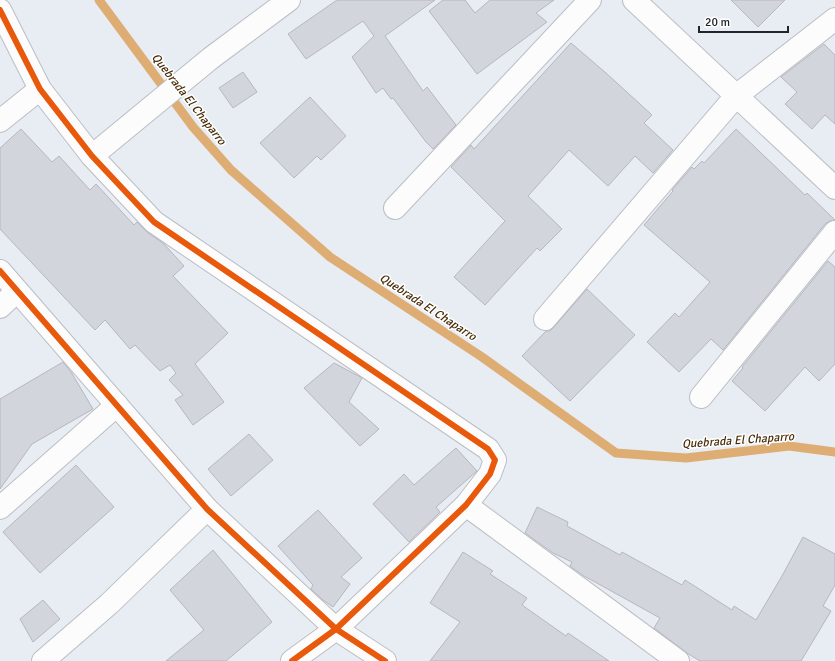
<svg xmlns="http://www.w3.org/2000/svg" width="835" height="661" viewBox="0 0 835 661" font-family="Signika,sans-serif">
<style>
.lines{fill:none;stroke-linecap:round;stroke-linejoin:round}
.stream{stroke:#ddad74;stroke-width:9}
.building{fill:#d2d5db;stroke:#b5b8be}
.minor-casing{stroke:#bbbec4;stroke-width:24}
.minor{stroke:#fcfcfd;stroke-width:22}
.cycleway-casing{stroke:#fff;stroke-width:8}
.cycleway{stroke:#e8590c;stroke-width:6}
.labels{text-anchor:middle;stroke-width:3;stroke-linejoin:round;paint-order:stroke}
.water-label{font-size:12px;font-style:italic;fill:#492d08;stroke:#fff}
</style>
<rect width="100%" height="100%" fill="#e8ecf3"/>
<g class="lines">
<path class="stream" d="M99,0l94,127 38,43 99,87 152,100 134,96 70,5 103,-12 46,6"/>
</g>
<g class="building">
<path d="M337,0h98l-50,36 38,55 4,-4 29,38 -23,24 -7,-7 -33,-44 -2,1 -8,-11 -7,5 -24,-36 22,-21 -11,-15 -57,38 -18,-25z"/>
<path d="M443,0h22l10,13 15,-13h64l-18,13 11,9 -70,52 -48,-63z"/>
<path d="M731,0h54l-27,27z"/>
<path d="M571,43l35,30 46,42 -8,8 29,27 -20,23 -18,-17 -27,30 -39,-36 -41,46 34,33 -22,22 -3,-3 -52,57 -31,-28 51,-56 -54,-54 20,-22 3,4z"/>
<path d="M824,44l11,11v69l-10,-9 -13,14 -27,-25 12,-12 -16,-15z"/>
<path d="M243,72l14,20 -24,16 -14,-20z"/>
<path d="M310,97l36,39 -25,24 -4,-4 -23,22 -34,-35z"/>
<path d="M21,129l31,33 7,-6 31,34 6,-6 38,41 3,-3 10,10 17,12 20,22 -11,10 55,57 -33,31 29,38 -31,23 -18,-25 8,-5 -14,-15 7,-7 -6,-8 -10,6 -25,-26 -5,4 -25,-29 -10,10 -95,-101v-81z"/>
<path d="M736,129l69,66 2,-2 28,27 -5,1 -5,3 -102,126 -12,-11 -32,33 -32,-30 28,-29 4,4 31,-35 -66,-57 29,-34 -1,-1 20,-23 2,2 8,-8 2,2z"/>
<path d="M828,261l7,6v97l-16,17 -14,-14 -40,44 -33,-30 11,-13 -1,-1z"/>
<path d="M587,289l48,46 -65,66 -48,-45 24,-25h4l4,-4z"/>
<path d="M63,362l8,10 22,37 -61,35 -32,45v-90z"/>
<path d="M334,363l28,15 -13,24 30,27 -19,17 -56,-58z"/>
<path d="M249,434l24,26 -42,36 -23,-27z"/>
<path d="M456,448l21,23 -41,36 4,5 -31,30 -36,-38 31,-30 10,11z"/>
<path d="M76,465l38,42 -74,66 -37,-41z"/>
<path d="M537,507l31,15 -1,4 53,29 2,-3 60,33 3,-5 47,30 2,-4 22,14 26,-44 21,-39 32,17v31l-12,21 8,5 -30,50h-101l-13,-8 -33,-25 6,-10 -65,-36 -11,-6 -14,-10 2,-4 -19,-9 -28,-20z"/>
<path d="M318,510l44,48 -21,19 9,7 -17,23 -10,-7 -12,-11 2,-4 -35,-39z"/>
<path d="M213,550l59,72 -46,39h-60l38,-31 -34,-40z"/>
<path d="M463,552l30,19 -3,3 37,24 -5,7 44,31 2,-3 41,28h-179l30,-39 -30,-19z"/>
<path d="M43,600l17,19 -27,23 -13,-23z"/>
</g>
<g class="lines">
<defs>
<g id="minor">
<path d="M634,0l201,188"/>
<path d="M0,10l40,79 52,67 62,66 334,227 7,11 -5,14 -24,31 -130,124 -44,32"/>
<path d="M0,121l40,-32"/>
<path d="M92,156l119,-98 78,-58"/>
<path d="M395,208l195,-208"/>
<path d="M0,271l207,238 129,120 49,32"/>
<path d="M0,307l17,-16"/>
<path d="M545,319l191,-223 99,-77"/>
<path d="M701,397l134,-165"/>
<path d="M466,505l212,156"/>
<path d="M0,508l117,-103"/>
<path d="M43,661l66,-57 98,-95"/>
</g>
</defs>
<use href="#minor" class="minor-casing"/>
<use href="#minor" class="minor"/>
<defs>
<g id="cycleway">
<path d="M0,10l40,79 52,67 62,66 334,227 7,11 -5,14 -24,31 -130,124 -44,32"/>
<path d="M0,271l207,238 129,120 49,32"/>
</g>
</defs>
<use href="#cycleway" class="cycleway-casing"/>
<use href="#cycleway" class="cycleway"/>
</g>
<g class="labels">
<g class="water-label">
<text transform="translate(189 99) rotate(52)" y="4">Quebrada El Chaparro</text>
<text transform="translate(428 307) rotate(33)" y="4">Quebrada El Chaparro</text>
<text transform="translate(738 440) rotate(-4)" y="4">Quebrada El Chaparro</text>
</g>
</g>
<path d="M699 26v6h89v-6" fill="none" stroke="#222429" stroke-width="2"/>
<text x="705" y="26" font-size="12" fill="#222429" stroke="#ffffff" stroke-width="3" paint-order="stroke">20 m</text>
</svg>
